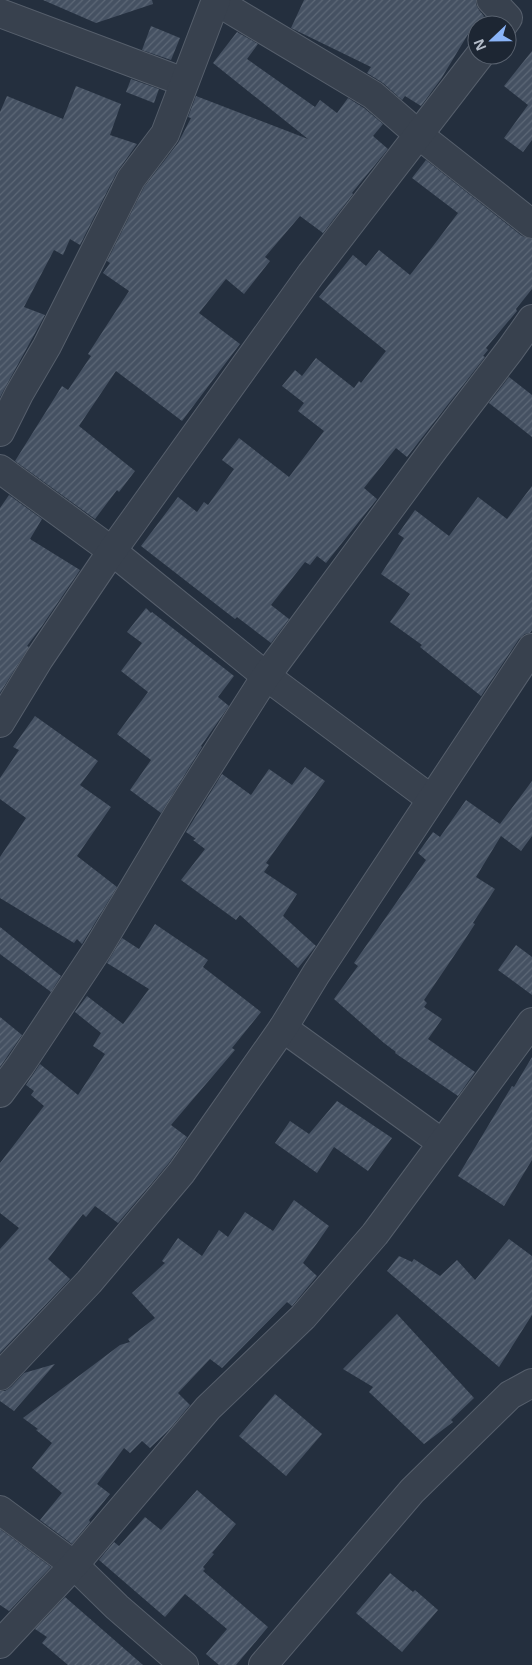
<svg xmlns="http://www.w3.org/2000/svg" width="532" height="1665" viewBox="0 0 532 1665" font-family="'Noto Sans',sans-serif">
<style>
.building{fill:url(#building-hatch)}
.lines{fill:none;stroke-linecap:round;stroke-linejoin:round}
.minor-casing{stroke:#565f6c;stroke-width:30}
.minor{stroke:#38414e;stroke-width:28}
</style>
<defs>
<pattern id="building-hatch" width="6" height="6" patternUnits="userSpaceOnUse" patternTransform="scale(1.25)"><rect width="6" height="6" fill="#455162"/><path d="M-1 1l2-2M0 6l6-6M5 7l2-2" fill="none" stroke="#5d6877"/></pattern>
</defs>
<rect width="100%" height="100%" fill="#242f3e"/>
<g class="building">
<path d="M43,0h109l1,4 -57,19z"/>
<path d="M304,0h172v4l3,6 5,6 -8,11 -3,-1 -32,53 -20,27 -16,-10 -3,4 -19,-17 -16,-10 4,-6 -80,-39z"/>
<path d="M151,26l29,12 -9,22 -29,-10z"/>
<path d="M237,32l21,12 -11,15 68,48 5,-7 17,13 11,-15 16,10 19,16 -10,12 15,13 -36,44 1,1 -30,39 -23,-17 -35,41 5,4 -26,33 -18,-15 -27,34 41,31 -58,77 -66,-50 -37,55 56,45 -16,21 -2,-2 -22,29 -80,-58 47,-75 6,4 23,-34 -3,-2 41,-63 -26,-18 7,-10 -3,-2 37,-74 34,-44 13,-25 -3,-1 8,-21 112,43 -95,-76z"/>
<path d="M532,51v89l-9,12 -19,-14 24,-33 -24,-19z"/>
<path d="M131,79l28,10 -5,14 -28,-11z"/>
<path d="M76,86l45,18 -11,31 27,9 -20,28 -37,73 -10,-6 -7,16 -9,-5 -30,57 21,8 -45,82v-285l7,-16 56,23z"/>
<path d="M426,160l96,76 10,3v50l-16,20 1,2 -31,37 2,2 -5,6 2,1 -78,100 -11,-9 -32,40 13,11 -51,64 -9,-7 -7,9 -5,-3 -34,43 18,14 -18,24 -34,-26 -2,2 -94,-73 37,-49 19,15 7,-10 4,3 26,-36 -12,-9 17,-22 50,39 35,-46 -26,-20 6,-8 -22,-17 13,-16 7,6 14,-18 38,30 5,-7 2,2 25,-32 -67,-54 34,-42 13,11 13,-16 31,25 23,-29 25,-33 -46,-35z"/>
<path d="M509,377l23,18v42l-43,-34z"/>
<path d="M532,486v144l-2,3 -5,1 -6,5 -38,57 -61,-49 2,-2 -32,-23 20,-28 -29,-20 23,-36 -6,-4 17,-24 34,26 29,-39 29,22z"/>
<path d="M9,495l33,24 -12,20 50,31 -38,56 -15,20 2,1 -29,46v-185z"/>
<path d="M146,608l5,5 1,-1 82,64 -16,21 11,9 -28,40 1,1 -41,66 -31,-23 21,-30 -34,-26 31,-42 -27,-21 21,-28 -15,-11z"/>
<path d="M35,716l63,45 -18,24 31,22 -34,49 40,31 -35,57 -5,-5 -3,4 -74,-45v-41l26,-39 -26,-19v-21l19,-28 -6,-3z"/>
<path d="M305,767l20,14 -59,82 3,2 -5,7 33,22 -14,22 33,30 -18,22 -58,-53 -4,5 -55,-40 24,-31 -12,-9 3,-1 -10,-7 36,-58 29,21 18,-26 23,16z"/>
<path d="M532,781v55l-11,15 -20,-15 -25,41 19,12 -22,34 2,1 -15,23 -36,53 3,3 -3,4 18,12 -14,20 47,33 -17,24 -63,-43 1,-1 -12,-9 -50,-44 24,-33 -4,-3 72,-103 -8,-7 15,-21 7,5 26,-37 34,24z"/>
<path d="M155,924l53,36 -5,7 58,45 -29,36 3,2 -64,75 16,12 -18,26 -51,60 -23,-17 -9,11 -3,-3 -35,45 22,20 -70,74v-104l19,-21 -19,-15v-50l44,-57 -13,-11 3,-4 -8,-6 14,-21 38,31 27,-41 -12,-8 8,-13 -26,-21 12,-16 36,28 26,-35 -42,-26 15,-25 17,11z"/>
<path d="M0,927l61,49 -10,16 -51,-38z"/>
<path d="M516,945l16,12v38l-34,-25z"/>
<path d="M0,1017l22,18 -22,32z"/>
<path d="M532,1057v103l-28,46 -46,-30 54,-90 2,1z"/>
<path d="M337,1101l55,37 -24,33 -34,-24 -17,26 -42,-30 15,-22 19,13z"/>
<path d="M294,1200l35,26 -26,37 14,13 -25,30 -5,-4 -65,66 -12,-9 -32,34 12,12 -21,25 -19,18 -8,-7 -12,12 -6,-5 -27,36 13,10 -21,26 1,2 -18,22 -32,-24 22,-27 -30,-25 20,-25 -16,-13 2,-1 -15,-11 97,-73 10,-3 -2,-3 27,-21 -23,-25 33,-30 -3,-2 16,-23 24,18 17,-26 9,7 17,-25 28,19z"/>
<path d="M509,1239l23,17v59l-33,52 -112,-96 12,-15 13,6 2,-3 26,17 17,-16 18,20z"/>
<path d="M397,1314l77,84 -23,22 2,2 -29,22 -55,-52 4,-5 -30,-18z"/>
<path d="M55,1364l-41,47 -14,-10v-10h5l6,-4 13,-14z"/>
<path d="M275,1394l47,40 -36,42 -47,-40z"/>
<path d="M197,1490l39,34 -24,29 2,1 -11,13 2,2 -2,2 65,56 -32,38h-17l-13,-11 21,-25 -42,-35 -20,23 -66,-57 15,-18 5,4 26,-29 16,13z"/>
<path d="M0,1529l51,38 -42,44 -9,-6z"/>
<path d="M390,1573l23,19 2,-2 23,20 -36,42 -46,-39z"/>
<path d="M65,1597l78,68h-75l-26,-22 5,-6 -12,-8z"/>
</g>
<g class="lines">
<defs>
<g id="minor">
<path d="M491,0l17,18 -5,7"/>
<path d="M216,1l157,94 46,40 113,89"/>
<path d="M0,13l184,69"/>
<path d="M0,432l19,-38 28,-48 84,-167 34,-45 51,-134"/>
<path d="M0,469l112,82 154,125 165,123"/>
<path d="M0,723l39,-64 73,-108 199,-277 169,-219"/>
<path d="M283,1028l159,115"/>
<path d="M0,1093l20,-27 77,-116 83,-139 86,-135 168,-227 76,-99 22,-31"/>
<path d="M0,1376l89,-94 92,-109 102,-145 33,-54 216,-326"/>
<path d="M0,1510l74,55 43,42 67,58"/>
<path d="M0,1644l74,-79 134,-157 95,-91 72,-83 157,-212"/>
<path d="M263,1665l149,-174 98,-96 22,-12"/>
</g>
</defs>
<use href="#minor" class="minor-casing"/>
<use href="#minor" class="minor"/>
</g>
<g transform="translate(492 40) rotate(248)"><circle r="24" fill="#1d2633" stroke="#59626f"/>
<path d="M0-4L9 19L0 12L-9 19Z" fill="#8ab4f8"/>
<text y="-8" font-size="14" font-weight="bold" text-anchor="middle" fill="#b4bcc9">N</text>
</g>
</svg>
